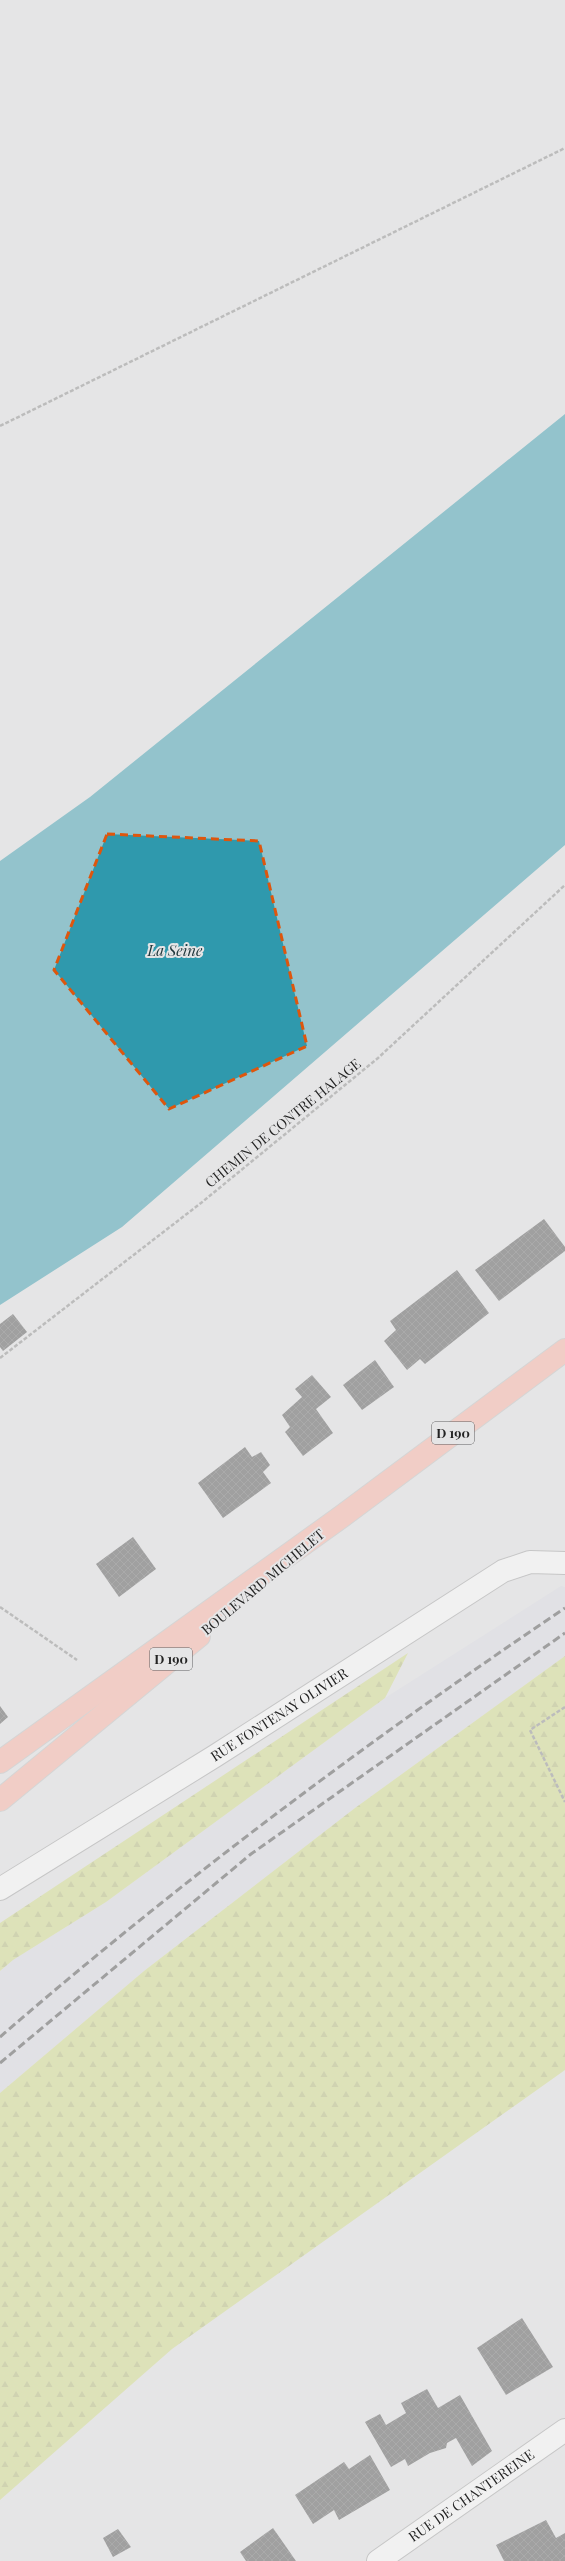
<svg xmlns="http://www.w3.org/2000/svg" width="565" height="2561" viewBox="0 0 565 2561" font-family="'Playfair Display',serif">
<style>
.built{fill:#dbdbe4}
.forest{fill:url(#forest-firs)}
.water{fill:#2f99ad}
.building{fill:url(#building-cross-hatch)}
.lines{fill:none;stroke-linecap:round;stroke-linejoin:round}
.street-casing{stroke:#a1a1a2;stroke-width:24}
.primary-casing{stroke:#c1c1c1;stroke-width:24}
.path{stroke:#8b8b8b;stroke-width:2.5;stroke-dasharray:4 2;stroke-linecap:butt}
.street{stroke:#fff;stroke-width:22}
.primary{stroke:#feb09f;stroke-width:22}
.rail{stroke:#494949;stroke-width:3;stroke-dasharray:8 4;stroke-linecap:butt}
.marked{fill:none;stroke:#de560d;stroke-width:3;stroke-dasharray:8 5;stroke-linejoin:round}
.labels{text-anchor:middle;stroke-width:4;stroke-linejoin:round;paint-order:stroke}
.shield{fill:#e5e5e6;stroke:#5d5d5e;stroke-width:1}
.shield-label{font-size:13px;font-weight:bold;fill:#232323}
.street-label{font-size:14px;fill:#232323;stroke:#e5e5e6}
.water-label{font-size:15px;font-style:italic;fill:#20373c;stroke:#e5e5e6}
</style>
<defs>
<pattern id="forest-firs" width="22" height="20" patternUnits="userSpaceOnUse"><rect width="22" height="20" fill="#d3dd84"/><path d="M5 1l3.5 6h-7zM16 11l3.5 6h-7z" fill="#b5bd72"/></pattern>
<pattern id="building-cross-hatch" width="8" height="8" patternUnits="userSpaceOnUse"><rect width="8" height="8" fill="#4c4c4d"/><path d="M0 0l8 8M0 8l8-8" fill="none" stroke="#636363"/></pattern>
</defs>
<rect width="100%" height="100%" fill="#e5e5e6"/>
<path class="built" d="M561,1586l4,1v69l-210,152 -211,163 -144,122v-122l13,-11 93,-58 279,-204z"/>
<g class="forest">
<path d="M408,1653l-23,45 -279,204 -93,58 -13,11v-48z"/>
<path d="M565,1656v414l-393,279 -172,151v-407l144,-122 211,-163z"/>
</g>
<path class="water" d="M565,414v431l-443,382 -122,78v-444l90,-64z"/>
<g class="building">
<path d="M544,1219l21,28v4l-66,50 -24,-31z"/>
<path d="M457,1270l32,43 -64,51 -5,-5 -13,11 -23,-29 12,-11 -6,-9z"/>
<path d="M13,1314l14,18 -24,19 -3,-4v-23z"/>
<path d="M375,1360l19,27 -32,23 -19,-25z"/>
<path d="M312,1375l19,22 -15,12 17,24 -30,23 -18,-24 5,-5 -8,-12 20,-18 -7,-8z"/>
<path d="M245,1447l7,10 9,-5 9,13 -7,7 8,11 -48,35 -25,-35z"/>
<path d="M133,1537l23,32 -37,28 -23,-33z"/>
<path d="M0,1706l8,11 -8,7z"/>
<path d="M522,2318l31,49 -47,28 -29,-47z"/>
<path d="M427,2389l11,19 22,-13 32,56 -20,15 -16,-28 -9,5 -1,5 -16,5 -22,13 -3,-7 -14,8 -26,-45 15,-8 6,11 20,-12 -5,-10z"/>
<path d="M370,2455l20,35 -51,30 -5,-10 -21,14 -18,-29 49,-33 5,7z"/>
<path d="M546,2520l10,18 9,-5v28h-61l-8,-16z"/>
<path d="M273,2528l23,33h-50l-6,-9z"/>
<path d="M118,2529l13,18 -18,10 -10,-19z"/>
</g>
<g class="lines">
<defs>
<g id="street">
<path id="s1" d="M0,1889l215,-133 288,-185 27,-9 35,1"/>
<path id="s2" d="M378,2561l187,-131"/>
</g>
<g id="primary">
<path d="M0,1762l341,-245 224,-167"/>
<path d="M0,1800l199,-164"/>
</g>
</defs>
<use href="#street" class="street-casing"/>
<use href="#primary" class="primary-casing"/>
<g class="path">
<path d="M0,426l565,-278"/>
<path d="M0,1358l201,-155 177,-145 187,-173"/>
<path d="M0,1607l77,53"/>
<path d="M565,1707l-35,23 35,72"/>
</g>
<use href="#street" class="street"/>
<use href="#primary" class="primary"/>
<g class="rail">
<path d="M0,2037c179,-155 369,-297 565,-429"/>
<path d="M0,2063l251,-209 314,-221"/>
</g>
</g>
<path d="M0 0H565V2561H0ZM107,834l152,7 48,205 -138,63 -115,-139z" fill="#e5e5e6" fill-opacity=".55" fill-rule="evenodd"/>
<path class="marked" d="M107,834l152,7 48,205 -138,63 -115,-139z"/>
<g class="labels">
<g class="shield">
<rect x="432" y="1422" width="42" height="22" rx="3"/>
<rect x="150" y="1648" width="42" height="22" rx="3"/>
</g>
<g class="shield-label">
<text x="453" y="1438">D 190</text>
<text x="171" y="1664">D 190</text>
</g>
<g class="street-label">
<text transform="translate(283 1123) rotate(-39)" y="5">CHEMIN DE CONTRE HALAGE</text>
<text transform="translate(263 1582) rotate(-40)" y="5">BOULEVARD MICHELET</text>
<text dy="5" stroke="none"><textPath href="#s1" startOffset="329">RUE FONTENAY OLIVIER</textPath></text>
<text dy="5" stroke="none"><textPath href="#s2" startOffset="114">RUE DE CHANTEREINE</textPath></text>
</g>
<g class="water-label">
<text x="175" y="956">La Seine</text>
</g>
</g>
</svg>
